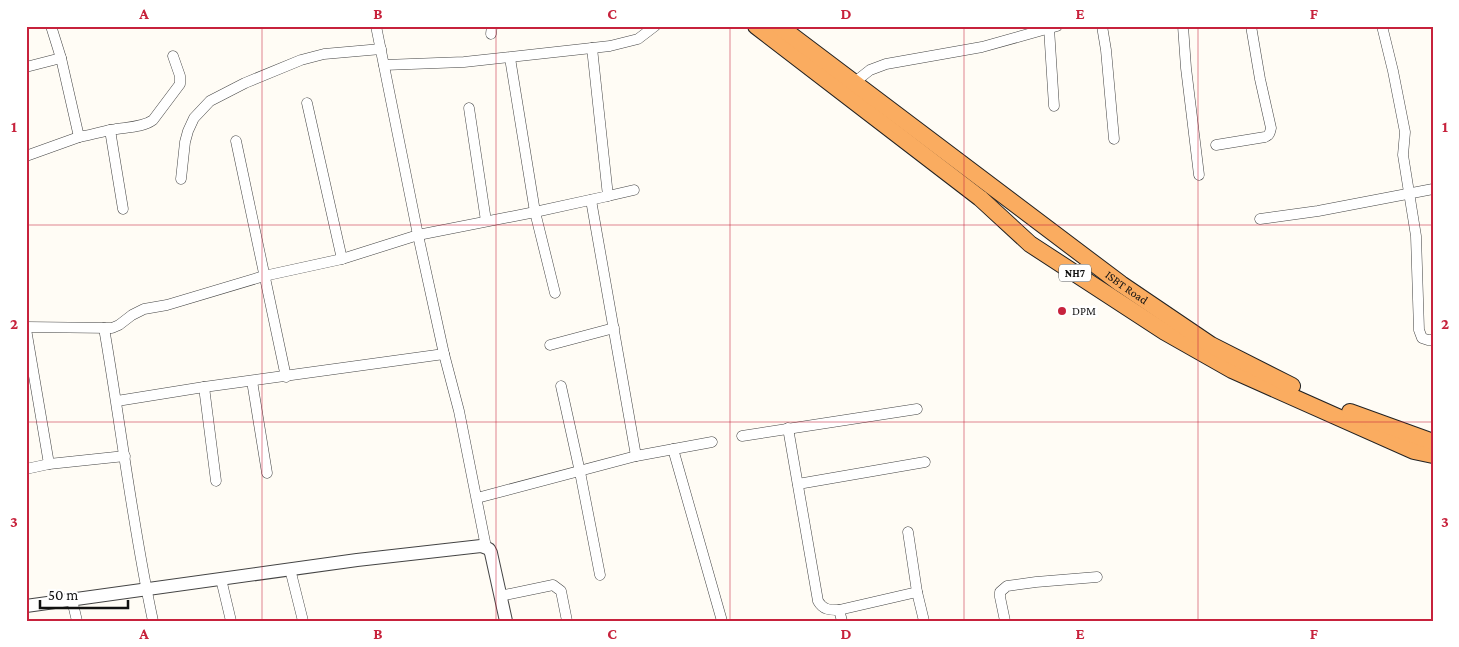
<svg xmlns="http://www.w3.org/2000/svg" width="1459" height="647" viewBox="0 0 1459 647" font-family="'Crimson Pro',serif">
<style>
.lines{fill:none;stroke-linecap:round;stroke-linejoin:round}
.minor-casing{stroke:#444;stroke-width:11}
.tertiary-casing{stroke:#444;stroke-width:14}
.trunk-casing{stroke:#222;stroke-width:18}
.minor{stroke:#fff;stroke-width:10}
.tertiary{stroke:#fff;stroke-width:12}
.trunk{stroke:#faac60;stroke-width:16}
.grid{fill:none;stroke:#c7223c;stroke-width:1;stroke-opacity:0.55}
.poi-dot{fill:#c7223c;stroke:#fff;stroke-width:2}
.labels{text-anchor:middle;stroke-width:5;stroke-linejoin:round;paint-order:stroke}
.shield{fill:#fff;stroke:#585858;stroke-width:1}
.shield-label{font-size:11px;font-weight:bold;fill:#111}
.street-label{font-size:12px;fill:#111;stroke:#fff}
.poi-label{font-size:12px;fill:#111;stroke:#fff;text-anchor:start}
.neatline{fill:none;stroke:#c7223c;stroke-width:2}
.grid-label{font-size:16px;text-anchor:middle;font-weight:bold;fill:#c7223c}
</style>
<rect width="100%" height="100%" fill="#fffcf5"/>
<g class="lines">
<defs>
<g id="minor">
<path d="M51,26l10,32 18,79c11,-2 21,-5 32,-7 13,-3 31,-2 42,-10l27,-36v-8l-7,-20"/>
<path d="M376,26l42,209 26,119 15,57 27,136"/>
<path d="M1102,26l4,24 8,89"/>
<path d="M1183,26l3,42 13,107"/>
<path d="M1382,26l11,45 12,61 -2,23 13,81 3,94 3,8 6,2h5"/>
<path d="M1049,28l5,78"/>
<path d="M491,34l1,-8"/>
<path d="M510,58l25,154 20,81"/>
<path d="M384,65l80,-3 146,-16 28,-7 17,-13"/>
<path d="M26,67l35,-9"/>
<path d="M851,85l19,-15 16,-6 96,-17 75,-21"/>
<path d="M307,103l35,156"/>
<path d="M469,108l17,113"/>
<path d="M110,130l13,79"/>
<path d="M236,141l50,236"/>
<path d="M1216,145l49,-8c5,-2 5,-5 6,-9l-11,-49 -9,-53"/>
<path d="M26,156l53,-19"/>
<path d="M181,179l4,-37 3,-11 6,-13 16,-17 35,-18 56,-23 23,-6 57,-5"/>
<path d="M608,196l26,-6"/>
<path d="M591,200l45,256"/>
<path d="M1260,219l58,-8 115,-22"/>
<path d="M26,327l86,1 7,-3 13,-10 12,-6 23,-4 97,-29 78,-17 76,-24 117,-23 73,-16 -16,-148"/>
<path d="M104,328c17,98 28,196 49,293"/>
<path d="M26,329l23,135"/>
<path d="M550,345l64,-17"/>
<path d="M252,381l15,92"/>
<path d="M561,386l19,86 20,103"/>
<path d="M204,387l12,94"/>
<path d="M117,401l87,-14 240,-33"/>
<path d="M788,428l30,173c5,9 12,9 21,9l78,-18 -9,-60"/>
<path d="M742,436l175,-27"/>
<path d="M673,449l49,172"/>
<path d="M26,469l23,-5 76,-8"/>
<path d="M798,484l127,-22"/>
<path d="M477,498l159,-42 76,-14"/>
<path d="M290,569l13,52"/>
<path d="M221,579l10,42"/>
<path d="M917,592l7,29"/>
<path d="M500,596l53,-11 8,6 6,30"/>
<path d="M72,600l5,21"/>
<path d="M839,610l3,11"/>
<path d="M1005,621l-5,-24v-5l7,-6 29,-4 61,-5"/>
</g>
<path id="tertiary" d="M26,606l331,-46 124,-14 8,3 2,4 15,68"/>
<g id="trunk">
<path d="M756,26l224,172 50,46 135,88 67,38 182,81 19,4"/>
<path id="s1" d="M779,26l342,258 90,61 81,41"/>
<path d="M1350,412l83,30"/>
</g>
</defs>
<use href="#minor" class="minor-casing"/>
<use href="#tertiary" class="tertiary-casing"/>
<use href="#trunk" class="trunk-casing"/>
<use href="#minor" class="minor"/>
<use href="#tertiary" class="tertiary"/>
<use href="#trunk" class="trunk"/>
</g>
<path class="grid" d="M262,26v595M496,26v595M730,26v595M964,26v595M1198,26v595M26,225h1407M26,422h1407"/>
<circle class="poi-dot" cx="1062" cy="311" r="5"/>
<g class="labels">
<rect class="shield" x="1059" y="264.5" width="32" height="17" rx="4"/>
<g class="shield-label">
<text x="1075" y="277">NH7</text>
</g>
<g class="street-label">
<text dy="4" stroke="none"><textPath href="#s1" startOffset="435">ISBT Road</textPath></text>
</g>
<g class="poi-label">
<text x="1072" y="315">DPM</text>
</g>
</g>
<rect width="1459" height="647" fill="none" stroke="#ffffff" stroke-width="55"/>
<path d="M40 600v8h88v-8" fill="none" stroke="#111111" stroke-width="2.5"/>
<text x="48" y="600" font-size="15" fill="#111111" stroke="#ffffff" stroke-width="4" paint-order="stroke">50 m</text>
<rect x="28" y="28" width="1404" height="592" class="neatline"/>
<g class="grid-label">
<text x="144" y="19">A</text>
<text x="378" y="19">B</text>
<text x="612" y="19">C</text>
<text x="846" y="19">D</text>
<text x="1080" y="19">E</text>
<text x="1314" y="19">F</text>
<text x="14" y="132">1</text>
<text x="1445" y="132">1</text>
<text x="14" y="329">2</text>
<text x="1445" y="329">2</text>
<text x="14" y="527">3</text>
<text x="1445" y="527">3</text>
<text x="144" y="639">A</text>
<text x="378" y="639">B</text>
<text x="612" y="639">C</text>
<text x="846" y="639">D</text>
<text x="1080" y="639">E</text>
<text x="1314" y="639">F</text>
</g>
</svg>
